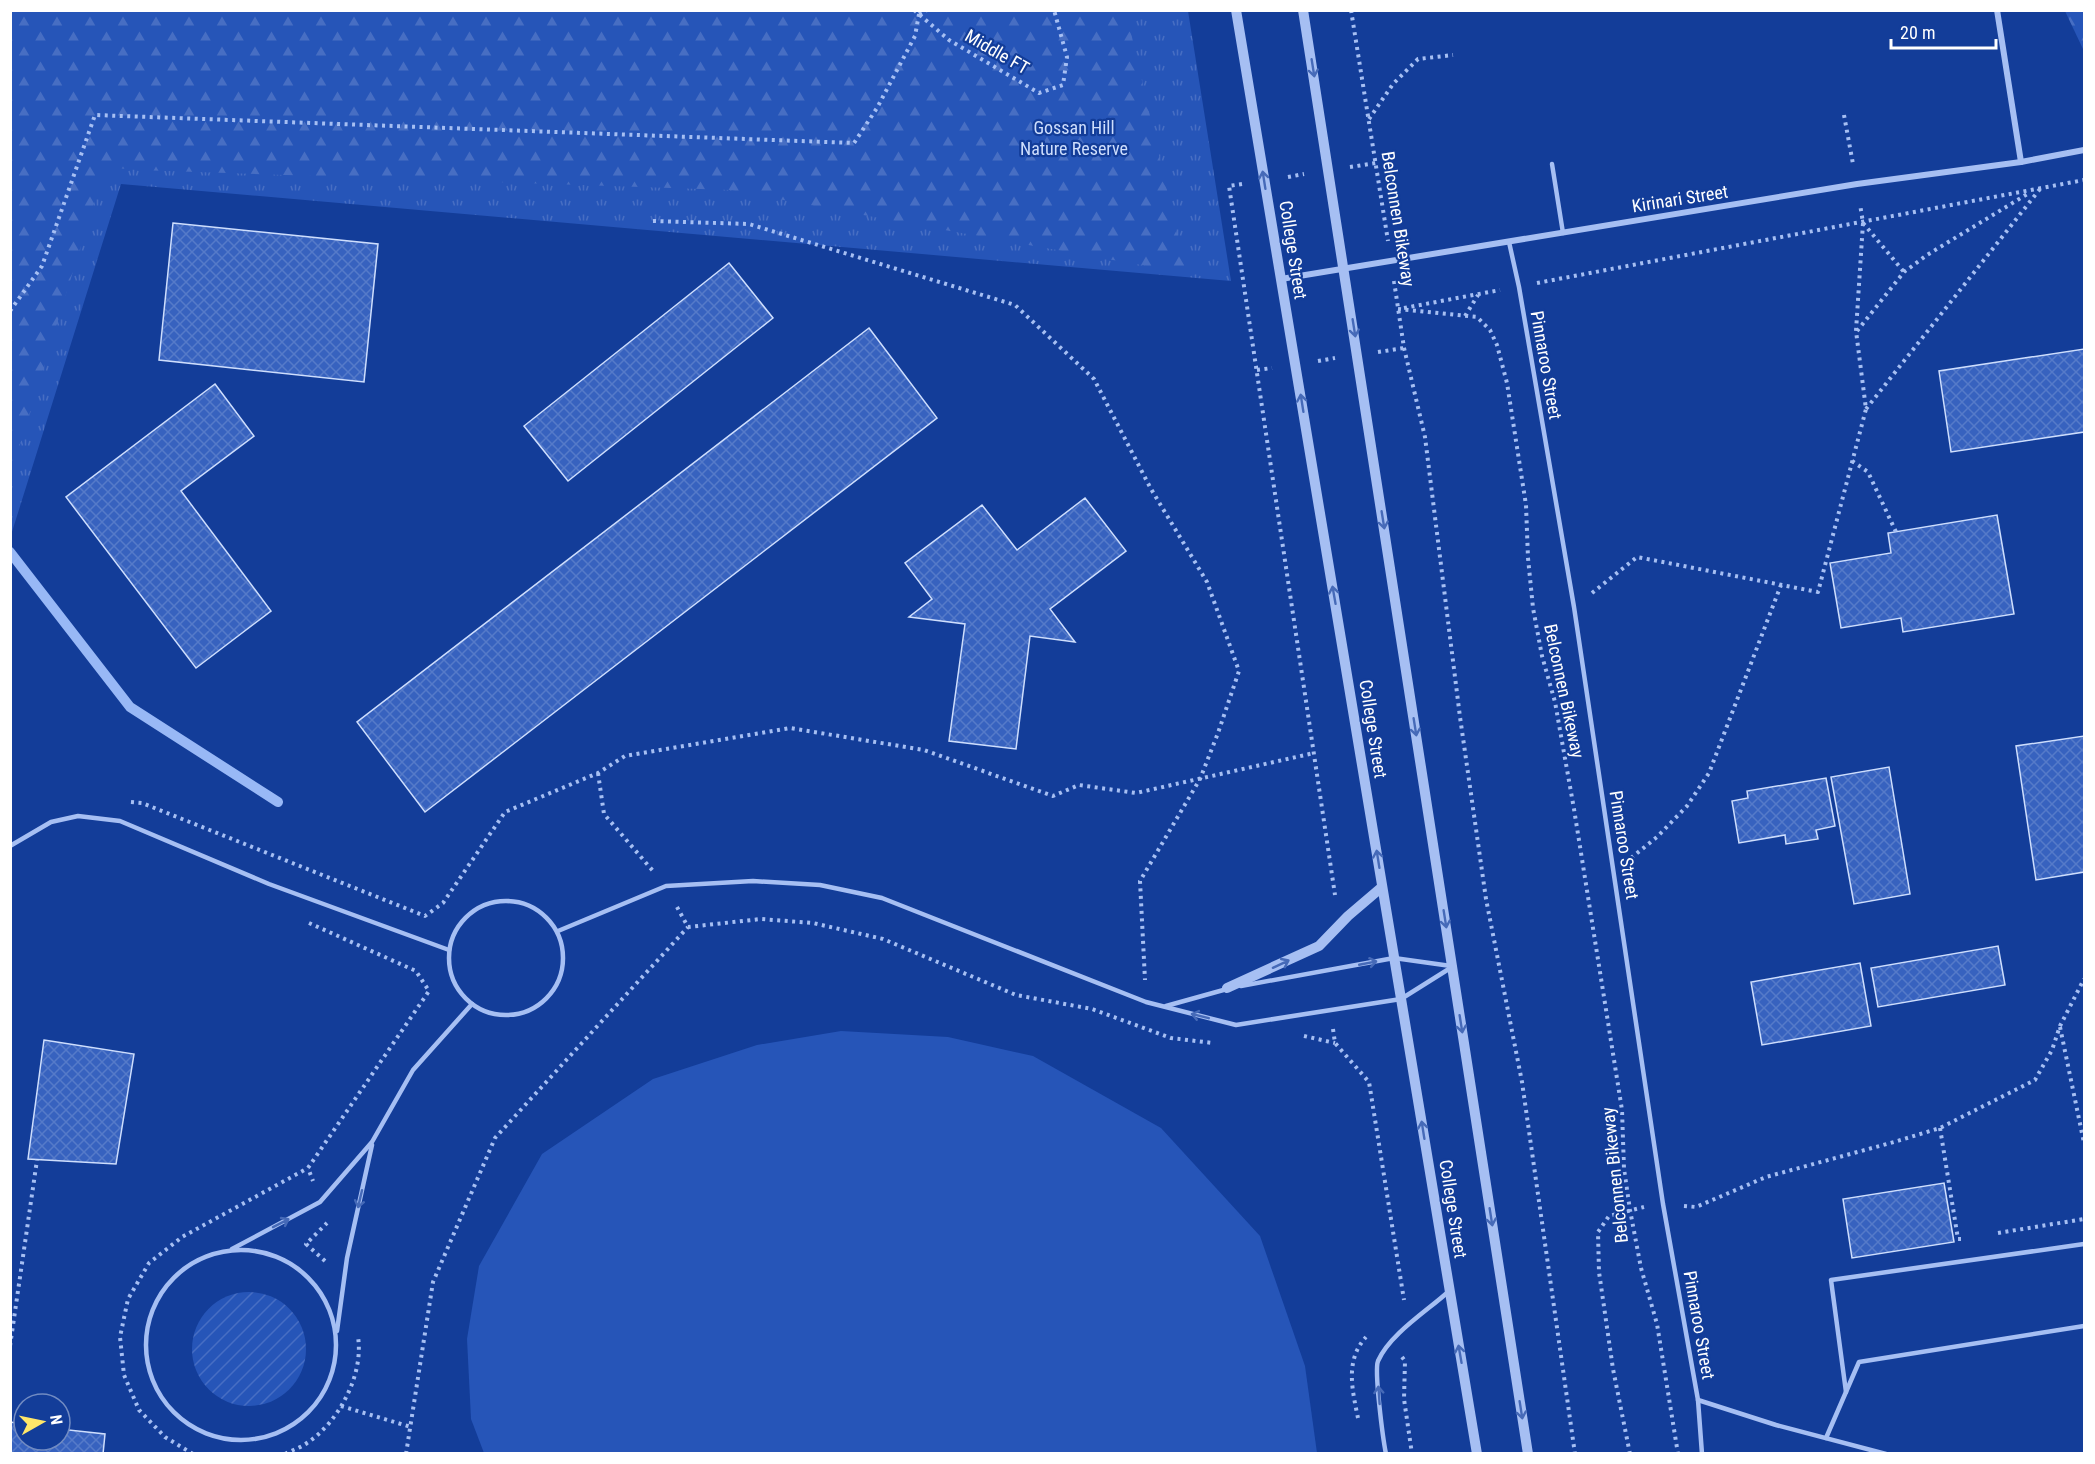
<svg xmlns="http://www.w3.org/2000/svg" width="2095" height="1464" viewBox="0 0 2095 1464" font-family="'Roboto Condensed',sans-serif">
<style>
.grass{fill:url(#grass-tufts)}
.forest{fill:url(#forest-firs)}
.garden{fill:url(#garden-furrows)}
.pitch{fill:#2655b8}
.lines{fill:none;stroke-linecap:round;stroke-linejoin:round}
.stream{stroke:#98b8f6;stroke-width:10}
.building{fill:url(#building-cross-hatch);stroke:#cedefd;stroke-width:1.5}
.path{stroke:#a6bff3;stroke-width:4;stroke-dasharray:3 4.5;stroke-linecap:butt}
.service{stroke:#a6bff3;stroke-width:4.5}
.minor{stroke:#a6bff3;stroke-width:6}
.tertiary{stroke:#a6bff3;stroke-width:10}
.oneway{stroke:#466ab8}
.labels{text-anchor:middle;stroke-width:4.5;stroke-linejoin:round;paint-order:stroke}
.street-label{font-size:18px;fill:#fff;stroke:#133d99}
.park-label{font-size:18px;fill:#cedefd;stroke:#133d99}
</style>
<defs>
<pattern id="grass-tufts" width="24" height="20" patternUnits="userSpaceOnUse" patternTransform="scale(1.5)"><rect width="24" height="20" fill="#2655b8"/><path d="M3 7l-1-3M5 7V3M7 7l1-3M15 17l-1-3M17 17v-4M19 17l1-3" fill="none" stroke="#476ec3"/></pattern>
<pattern id="forest-firs" width="22" height="20" patternUnits="userSpaceOnUse" patternTransform="scale(1.5)"><rect width="22" height="20" fill="#2655b8"/><path d="M5 1l3.5 6h-7zM16 11l3.5 6h-7z" fill="#476ec3"/></pattern>
<pattern id="garden-furrows" width="10" height="10" patternUnits="userSpaceOnUse" patternTransform="scale(1.5)"><rect width="10" height="10" fill="#2655b8"/><path d="M-1 1l2-2M0 10L10 0M9 11l2-2" fill="none" stroke="#476ec3"/></pattern>
<pattern id="building-cross-hatch" width="8" height="8" patternUnits="userSpaceOnUse" patternTransform="scale(1.5)"><rect width="8" height="8" fill="#3762bf"/><path d="M0 0l8 8M0 8l8-8" fill="none" stroke="#557ac9"/></pattern>
</defs>
<rect width="100%" height="100%" fill="#133d99"/>
<path class="grass" d="M11,11h1177l43,270 -1110,-97 -110,351z"/>
<g class="forest">
<path d="M11,10l1115,1 60,262 -264,-47 -192,-36 -591,-20 -34,-3 -94,307z"/>
<path d="M2065,11h19v37l-1,1z"/>
</g>
<circle class="garden" cx="249" cy="1349" r="57"/>
<path class="pitch" d="M841,1031l107,6 85,19 128,72 99,108 45,130 12,87h-833l-13,-34 -4,-80 12,-73 63,-112 111,-75 104,-34z"/>
<g class="lines">
<path class="stream" d="M10,552l120,155 148,95"/>
</g>
<g class="building">
<path d="M173,223l205,21 -14,138 -205,-22z"/>
<path d="M729,263l44,55 -205,163 -44,-55z"/>
<path d="M869,328l68,90 -512,394 -68,-90z"/>
<path d="M2084,349v83l-133,20 -12,-81z"/>
<path d="M215,384l39,52 -73,55 90,120 -75,57 -130,-171z"/>
<path d="M1085,498l41,53 -76,58 25,33 -45,-6 -14,113 -67,-8 16,-117 -56,-7 23,-18 -27,-36 77,-58 35,45z"/>
<path d="M1997,515l17,99 -111,18 -2,-14 -60,10 -11,-65 61,-10 -3,-20z"/>
<path d="M2084,736v136l-48,8 -20,-134z"/>
<path d="M1889,767l21,127 -56,10 -23,-127z"/>
<path d="M1826,778l9,48 -19,4 2,9 -32,5 -1,-9 -46,8 -7,-42 16,-3 -1,-7z"/>
<path d="M1998,946l7,39 -127,22 -7,-39z"/>
<path d="M1860,963l11,63 -109,19 -11,-63z"/>
<path d="M44,1040l90,14 -18,110 -88,-5z"/>
<path d="M1944,1183l10,59 -102,16 -9,-59z"/>
<path d="M10,1422l14,2v16h36v-11l45,5 -2,20h-93z"/>
</g>
<g class="lines">
<g class="path">
<path d="M914,10l35,30 90,53 24,-8 4,-28 -13,-47"/>
<path d="M1351,10l37,231"/>
<path d="M919,14l8,-4"/>
<path d="M1844,115l9,49"/>
<path d="M1369,119l24,-35 25,-25 35,-4"/>
<path d="M1350,167l26,-4"/>
<path d="M1288,177l16,-3"/>
<path d="M1242,184l-13,2 106,709"/>
<path d="M653,221l96,3 266,81 79,74 57,110 56,93 32,89 -21,62 -18,46 -60,102 5,99"/>
<path d="M1863,223l41,49"/>
<path d="M1394,281l10,67 21,89 35,280 26,182 36,183 53,372"/>
<path d="M1537,283l547,-103"/>
<path d="M1404,308l96,-18"/>
<path d="M1398,309l79,8 13,13 7,15 10,38 19,122 2,53 5,50 9,48 13,46 19,107 48,301 2,59 6,41 11,58 16,56 21,130"/>
<path d="M10,311l32,-45 53,-151 759,28 23,-35 38,-72 4,-22"/>
<path d="M1465,316l13,-21"/>
<path d="M1857,331l47,-59 23,-17 102,-62"/>
<path d="M1378,352l26,-4"/>
<path d="M1318,361l17,-3"/>
<path d="M1257,370l15,-2"/>
<path d="M1866,409l174,-220"/>
<path d="M1852,461l16,11 28,60"/>
<path d="M1592,593l45,-36 181,35 48,-183 -10,-78 7,-108 -3,-19"/>
<path d="M598,773l6,41 49,57"/>
<path d="M131,802l11,1 283,113 18,-13 62,-91 93,-39 27,-17 165,-28 134,22 129,46 26,-11 57,8 178,-40"/>
<path d="M1631,858l26,-21 30,-31 22,-33 72,-188"/>
<path d="M677,907l11,20 73,-8 52,4 70,16 133,56 76,14 79,29 42,5"/>
<path d="M309,923l107,48 13,20 -121,177 5,13"/>
<path d="M2060,1027l24,116"/>
<path d="M1333,1029l2,14 34,39 35,218"/>
<path d="M1304,1036l31,7"/>
<path d="M1940,1128l18,111h3"/>
<path d="M1684,1206l12,1 70,-30 128,-35 46,-14 95,-48 17,-30 8,-24 24,-47"/>
<path d="M1998,1233l86,-14"/>
<path d="M325,1261l-19,-17 21,-21"/>
<path d="M10,1346l27,-186"/>
<path d="M1402,1357l3,4 -1,38 8,55"/>
<path d="M341,1406l70,21"/>
<path d="M1358,1418c-6,-29 -13,-58 8,-81"/>
<path d="M193,1454l-28,-17 -26,-27 -15,-35 -4,-38 8,-38 21,-36 33,-26 126,-69"/>
<path d="M285,1454c7,-4 15,-6 22,-11 31,-20 57,-68 51,-106"/>
<path d="M406,1454l27,-172 62,-144 193,-211"/>
<path d="M1630,1454l-17,-85 -14,-97 -1,-40 11,-16 35,-9"/>
</g>
<g class="service">
<path d="M1552,164l11,69"/>
<path d="M1509,242l10,45 55,320 89,597 35,196 4,54"/>
<path d="M10,846l41,-24 27,-6 42,5 149,63 180,66"/>
<circle cx="506" cy="958" r="57"/>
<path d="M558,931l108,-45 87,-5 67,4 62,13 264,104 90,23 165,-26 51,-32"/>
<path d="M1241,986l153,-28 57,8"/>
<path d="M1166,1006l61,-17"/>
<path d="M232,1249l88,-47 52,-60 41,-72 59,-66"/>
<circle cx="241" cy="1345" r="95"/>
<path d="M337,1331l10,-73 25,-113"/>
<path d="M1846,1392l-15,-112 253,-36"/>
<path d="M1698,1400l78,25 110,29"/>
<path d="M1826,1438l33,-76 225,-36"/>
<path d="M1386,1454c-3,-15 -12,-83 -8,-93 12,-27 49,-50 70,-69"/>
</g>
<g class="minor">
<path d="M1997,10l24,152"/>
<path d="M1281,279l576,-95 164,-22 63,-12"/>
</g>
<g class="tertiary">
<path d="M1236,10l241,1444"/>
<path d="M1303,10l225,1444"/>
<path d="M1227,988l92,-42 29,-30 34,-29"/>
</g>
</g>
<defs><path id="oneway-shaft" d="M-6 0H5M1.5-3L5.5 0L1.5 3" fill="none" stroke-width="1.6" stroke-linecap="round" stroke-linejoin="round" transform="scale(1.5)"/></defs>
<g class="oneway">
<use href="#oneway-shaft" transform="translate(1313 68) rotate(81)"/>
<use href="#oneway-shaft" transform="translate(1264 180) rotate(-99)"/>
<use href="#oneway-shaft" transform="translate(1354 328) rotate(81)"/>
<use href="#oneway-shaft" transform="translate(1302 403) rotate(-99)"/>
<use href="#oneway-shaft" transform="translate(1383 520) rotate(81)"/>
<use href="#oneway-shaft" transform="translate(1334 595) rotate(-100)"/>
<use href="#oneway-shaft" transform="translate(1415 727) rotate(81)"/>
<use href="#oneway-shaft" transform="translate(1378 859) rotate(-99)"/>
<use href="#oneway-shaft" transform="translate(1445 919) rotate(81)"/>
<use href="#oneway-shaft" transform="translate(1368 963) rotate(-11)"/>
<use href="#oneway-shaft" transform="translate(1281 964) rotate(-25)"/>
<use href="#oneway-shaft" transform="translate(1200 1016) rotate(-166)"/>
<use href="#oneway-shaft" transform="translate(1461 1024) rotate(81)"/>
<use href="#oneway-shaft" transform="translate(1423 1130) rotate(-99)"/>
<use href="#oneway-shaft" transform="translate(360 1199) rotate(103)"/>
<use href="#oneway-shaft" transform="translate(1491 1217) rotate(81)"/>
<use href="#oneway-shaft" transform="translate(281 1223) rotate(-27)"/>
<use href="#oneway-shaft" transform="translate(1460 1354) rotate(-100)"/>
<use href="#oneway-shaft" transform="translate(1379 1395) rotate(-94)"/>
<use href="#oneway-shaft" transform="translate(1521 1410) rotate(81)"/>
</g>
<g class="labels">
<g class="street-label">
<text transform="translate(997 52) rotate(30)" y="6">Middle FT</text>
<text transform="translate(1680 199) rotate(-9)" y="6">Kirinari Street</text>
<text transform="translate(1398 219) rotate(81)" y="6">Belconnen Bikeway</text>
<text transform="translate(1293 250) rotate(81)" y="6">College Street</text>
<text transform="translate(1546 365) rotate(80)" y="6">Pinnaroo Street</text>
<text transform="translate(1564 691) rotate(78)" y="6">Belconnen Bikeway</text>
<text transform="translate(1373 729) rotate(81)" y="6">College Street</text>
<text transform="translate(1624 845) rotate(81)" y="6">Pinnaroo Street</text>
<text transform="translate(1615 1175) rotate(-96)" y="6">Belconnen Bikeway</text>
<text transform="translate(1453 1209) rotate(81)" y="6">College Street</text>
<text transform="translate(1699 1325) rotate(80)" y="6">Pinnaroo Street</text>
</g>
<g class="park-label">
<text x="1074" y="134">Gossan Hill<tspan x="1074" dy="21">Nature Reserve</tspan></text>
</g>
</g>
<rect width="2095" height="1464" fill="none" stroke="#ffffff" stroke-width="24"/>
<g transform="translate(42 1422) rotate(81)"><circle r="28" fill="#133d99" stroke="#718bc2" stroke-width="1.5"/>
<path d="M0-4.5L10 22L0 15L-10 22Z" fill="#ffe769"/>
<text y="-9" font-size="16" font-weight="bold" text-anchor="middle" fill="#ffffff">N</text>
</g>
<path d="M1891 39v9h105v-9" fill="none" stroke="#ffffff" stroke-width="3"/>
<text x="1900" y="39" font-size="18" fill="#ffffff" stroke="#133d99" stroke-width="4.5" paint-order="stroke">20 m</text>
</svg>
